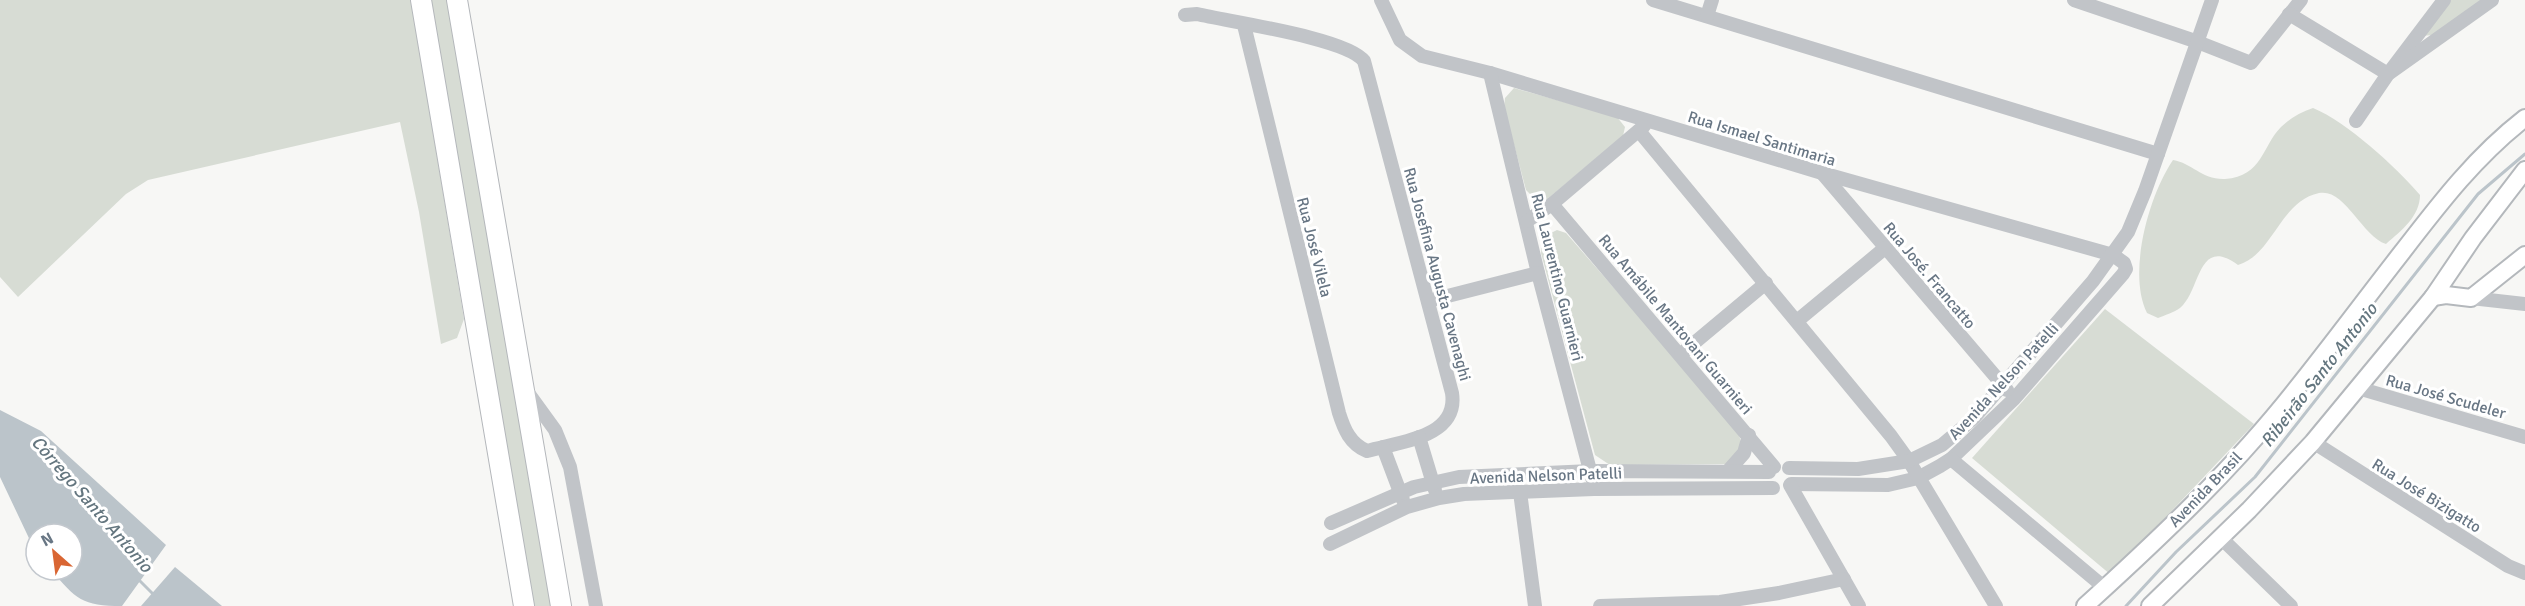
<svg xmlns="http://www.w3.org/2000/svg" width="2525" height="606" viewBox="0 0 2525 606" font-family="Signika,sans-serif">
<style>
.green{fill:#d7dcd4}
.water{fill:#bbc4ca}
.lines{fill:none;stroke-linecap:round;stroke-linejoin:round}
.stream{stroke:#bbc4ca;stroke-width:3}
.major-casing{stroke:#b4b8bc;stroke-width:20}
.highway-casing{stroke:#b4b7bb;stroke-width:22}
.minor{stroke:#c1c4c8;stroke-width:14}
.major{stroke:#fff;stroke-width:16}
.highway{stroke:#fff;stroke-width:20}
.labels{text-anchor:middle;stroke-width:6;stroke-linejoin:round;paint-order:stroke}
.street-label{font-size:16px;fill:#687684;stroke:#fff}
.water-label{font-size:18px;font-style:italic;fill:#64767f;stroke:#fff}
</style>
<rect width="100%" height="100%" fill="#f7f7f5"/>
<g class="green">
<path d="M0,0h411l53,319 -7,19 -16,6 -22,-132 -19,-90 -252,58 -22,14 -108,103 -18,-20z"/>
<path d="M427,0h25l103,606h-25z"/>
<path d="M2451,0h30l-46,35 -16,1z"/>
<path d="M1514,88l103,29 8,10 -2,9 -78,65 -10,-2 -9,-9 -22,-83 1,-9z"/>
<path d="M2313,108c34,14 83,59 107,87 0,21 -18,35 -34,49 -25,-9 -41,-56 -67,-51 -39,8 -46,62 -81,72 -41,-30 -37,26 -58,43 -7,5 -15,7 -22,10l-11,-5c-20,-40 2,-118 26,-153 19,3 29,20 52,19 38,-3 37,-33 56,-52 9,-9 20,-15 32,-19z"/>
<path d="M1557,230l9,3 172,197 5,21 -15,13 -118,1 -15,-10 -54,-202 2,-16z"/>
<path d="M2105,309l149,115 -143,151 -139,-117z"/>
</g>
<g class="water">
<path d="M0,410l41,21 125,114 -44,61c-40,0 -46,-7 -71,-36h21v-36h-36v19l-36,-76z"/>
<path d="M175,567l47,39h-81z"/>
</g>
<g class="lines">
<g class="stream">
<path d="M138,579l16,16"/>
<path d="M2126,606l50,-54 79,-75 223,-283 47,-40"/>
</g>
<defs>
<g id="major">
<path d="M2433,297l13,-2 25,3 54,-43"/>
<path d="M2085,606c75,-68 150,-139 212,-218 36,-45 70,-91 106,-137 37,-48 73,-95 122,-133"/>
<path d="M2150,606l99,-96 64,-68 120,-145 40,-59 52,-68"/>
</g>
<g id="highway">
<path d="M421,0l103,606"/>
<path d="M457,0l104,606"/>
</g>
</defs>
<use href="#major" class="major-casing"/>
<use href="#highway" class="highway-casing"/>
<g class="minor">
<path d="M1381,0l19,40 22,16 68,17 332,100 291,82 11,8 2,6 -3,5 -109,125 -63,60 -11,7 -22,12 -30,7 -97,-1"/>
<path d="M1653,0l505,154"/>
<path d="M2074,0l121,41 56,22 50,-63"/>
<path d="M2289,14l99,60 56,-74"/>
<path d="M1185,15l12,-1c33,8 150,24 167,47l88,332c7,45 -54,49 -85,58 -17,-7 -23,-22 -28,-38l-95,-388"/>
<path d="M1707,16l5,-16"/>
<path d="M1490,73l48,200 54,205"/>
<path d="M2356,121l32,-47 104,-74"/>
<path d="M1639,131l252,305 18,25 87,145"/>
<path d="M1822,173l185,217"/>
<path d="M1552,204l222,263"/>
<path d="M1527,221l25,-17 92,-78"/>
<path d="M2471,298l54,6"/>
<path d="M1428,301l110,-28"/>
<path d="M1797,321l88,-73"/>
<path d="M1681,354l85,-71"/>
<path d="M2358,388l167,49"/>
<path d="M526,390l29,40 15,37 26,139"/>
<path d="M1419,437l16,53"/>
<path d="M2313,442l195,124 17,7"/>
<path d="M1383,447l20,53"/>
<path d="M1951,459l154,129"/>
<path d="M1789,468l69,1 51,-8 33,-16 32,-27 119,-137 35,-49 17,-41 67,-191"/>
<path d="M1729,470l15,-17 5,-18"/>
<path d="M1790,485l69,121"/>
<path d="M1520,492l15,114"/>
<path d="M1331,523l83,-36 45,-10 132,-6 178,1"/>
<path d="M2221,538l70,68"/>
<path d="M1330,544l77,-37 32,-9 25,-4 130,-5 179,-1"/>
<path d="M1600,606l120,-4 59,-9 65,-14"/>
</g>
<use href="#major" class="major"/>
<use href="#highway" class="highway"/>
</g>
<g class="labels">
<g class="street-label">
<text transform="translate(1762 138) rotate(17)" y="6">Rua Ismael Santimaria</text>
<text transform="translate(1315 247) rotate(76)" y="6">Rua José Vilela</text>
<text transform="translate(1438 274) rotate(75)" y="6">Rua Josefina Augusta Cavenaghi</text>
<text transform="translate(1930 275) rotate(50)" y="6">Rua José. Francatto</text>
<text transform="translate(1558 277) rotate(76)" y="6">Rua Laurentino Guarnieri</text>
<text transform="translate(1676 324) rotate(50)" y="6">Rua Amábile Mantovani Guarnieri</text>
<text transform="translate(2003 381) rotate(-47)" y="6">Avenida Nelson Patelli</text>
<text transform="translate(2446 396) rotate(16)" y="6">Rua José Scudeler</text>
<text transform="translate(1546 475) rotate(-2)" y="6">Avenida Nelson Patelli</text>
<text transform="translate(2205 489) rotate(-46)" y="6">Avenida Brasil</text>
<text transform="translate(2427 495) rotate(32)" y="6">Rua José Bizigatto</text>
</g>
<g class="water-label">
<text transform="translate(2319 375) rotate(-52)" y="6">Ribeirão Santo Antonio</text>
<text transform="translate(92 504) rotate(49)" y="6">Córrego Santo Antonio</text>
</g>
</g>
<g transform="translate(54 552) rotate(332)"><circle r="28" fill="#ffffff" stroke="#c3c8ce" stroke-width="1.5"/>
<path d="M0-4.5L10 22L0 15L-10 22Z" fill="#d96633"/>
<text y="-9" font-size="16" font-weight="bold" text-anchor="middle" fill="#687684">N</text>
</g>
</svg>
